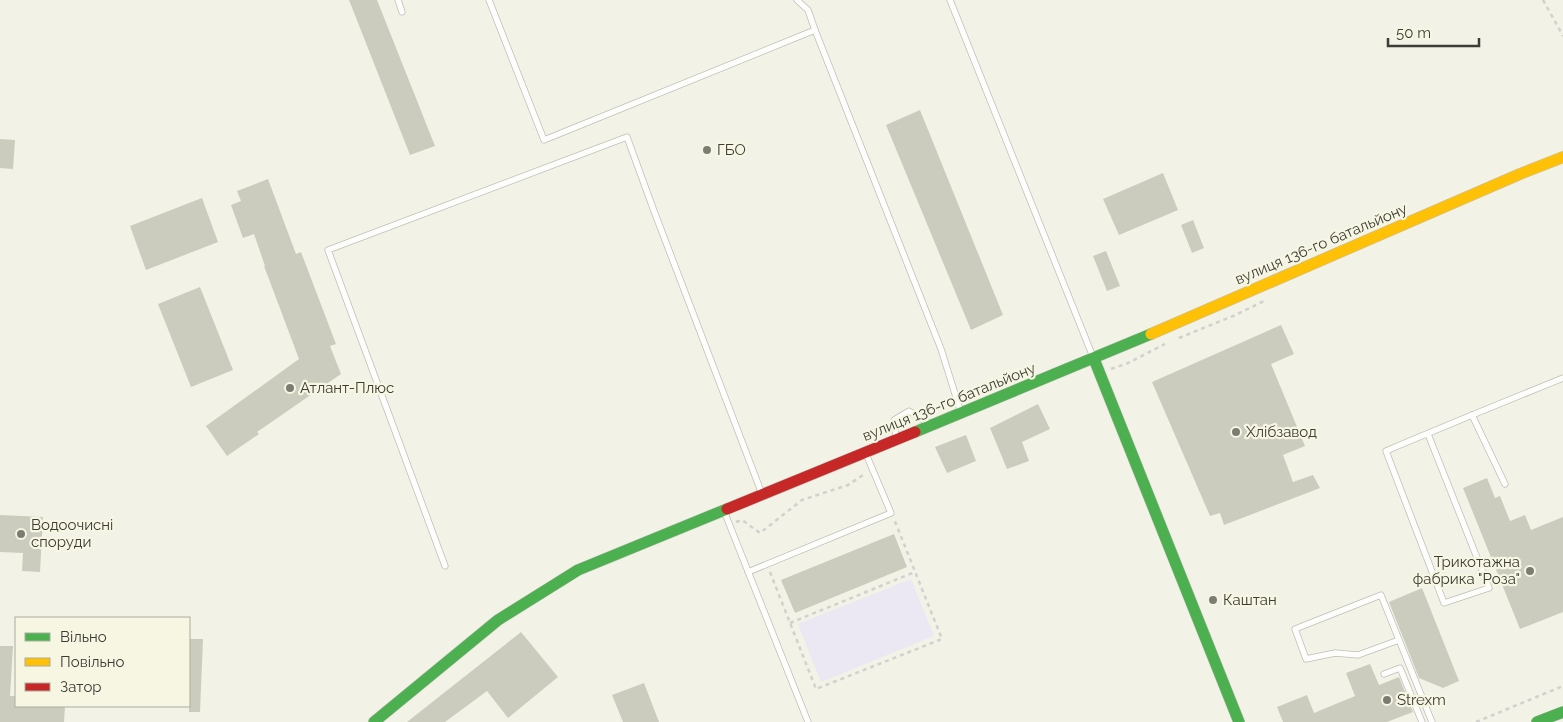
<svg xmlns="http://www.w3.org/2000/svg" width="1563" height="722" viewBox="0 0 1563 722" font-family="Raleway,sans-serif">
<style>
.green{fill:#ebe8f3}
.building{fill:#ccccbe}
.lines{fill:none;stroke-linecap:round;stroke-linejoin:round}
.lane-casing{stroke:#bfbfb7;stroke-width:7}
.fast-casing{stroke:#bfbfb7;stroke-width:12}
.slow-casing{stroke:#bfbfb7;stroke-width:12}
.jam-casing{stroke:#bfbfb7;stroke-width:12}
.path{stroke:#d1d1cd;stroke-width:2.5;stroke-dasharray:4 4;stroke-linecap:butt}
.lane{stroke:#fdfdfb;stroke-width:5.5}
.fast{stroke:#4caf50;stroke-width:11}
.slow{stroke:#ffc107;stroke-width:11}
.jam{stroke:#c62828;stroke-width:11}
.poi-dot{fill:#7c7c73;stroke:#f6f6e3;stroke-width:2}
.labels{text-anchor:middle;stroke-width:4.5;stroke-linejoin:round;paint-order:stroke}
.poi-label{font-size:15px;fill:#3d3d35;stroke:#f6f6e3;text-anchor:start}
.street-label{font-size:15px;fill:#3d3d35;stroke:#f6f6e3}
</style>
<rect width="100%" height="100%" fill="#f2f2e7"/>
<path class="green" d="M911,579l23,57 -113,46 -23,-58z"/>
<g class="building">
<path d="M349,0h28l58,146 -25,9z"/>
<path d="M920,110l83,205 -32,15 -85,-205z"/>
<path d="M0,139l15,1 -2,29 -13,-1z"/>
<path d="M1163,173l15,37 -59,25 -16,-36z"/>
<path d="M268,179l28,75 5,-2 35,92 -6,2 11,28 -84,58 2,2 -32,22 -21,-30 93,-67 -35,-93h1l-11,-32 -11,4 -12,-33 10,-4 -4,-10z"/>
<path d="M202,198l16,44 -72,28 -16,-44z"/>
<path d="M1193,220l11,28 -12,5 -11,-28z"/>
<path d="M1106,251l14,35 -13,5 -14,-35z"/>
<path d="M200,287l33,83 -42,17 -33,-83z"/>
<path d="M1281,325l13,29 -23,10 34,82 -22,9 10,27 20,-7 7,13 -96,37 -4,-12 -10,3 -58,-134z"/>
<path d="M1038,404l12,25 -28,13 7,19 -22,8 -17,-41z"/>
<path d="M966,435l10,26 -29,12 -12,-26z"/>
<path d="M1487,478l8,20 5,-2 10,25 15,-6 6,15 32,-13v95l-43,17 -57,-141z"/>
<path d="M0,515l43,2 -3,55 -18,-1 1,-18 -23,-1z"/>
<path d="M894,534l13,33 -112,46 -14,-33z"/>
<path d="M1422,588l37,93 -16,7 -24,-10 -30,-76z"/>
<path d="M521,632l37,45 -50,41 -21,-27 -42,31h-38z"/>
<path d="M189,639h14l-3,73h-11z"/>
<path d="M0,646h13l-3,50h6v10h49l-1,16h-64z"/>
<path d="M1370,664l9,21 20,-8 14,35 -26,10h-104l-6,-15 30,-12 7,18 41,-17 -9,-23z"/>
<path d="M644,683l15,39h-36l-11,-27z"/>
</g>
<g class="lines">
<defs>
<g id="lane">
<path d="M398,0l4,12"/>
<path d="M489,0l55,140 271,-110"/>
<path d="M797,0l11,10 7,20 126,319 20,64"/>
<path d="M950,0l143,357"/>
<path d="M1472,415l33,69"/>
<path d="M1428,434l61,154 -45,15 -58,-152c59,-25 118,-49 177,-73"/>
<path d="M896,439l-2,-19 15,-9 21,13"/>
<path d="M724,511l84,211"/>
<path d="M445,566l-117,-316 299,-113 27,74 108,283"/>
<path d="M748,572l143,-59 -25,-59"/>
<path d="M1399,640l-41,15 -23,-2 -29,6 -11,-30 86,-34 51,127"/>
<path d="M1384,674l16,-6 22,54"/>
</g>
<g id="fast">
<path d="M1094,359l145,363"/>
<path d="M915,432l236,-98"/>
<path d="M374,722l124,-102 80,-50 149,-61"/>
<path d="M1537,722l26,-10"/>
</g>
<path id="slow" d="M1151,334l369,-160 43,-17"/>
<path id="jam" d="M727,509l188,-77"/>
</defs>
<use href="#lane" class="lane-casing"/>
<use href="#fast" class="fast-casing"/>
<use href="#slow" class="slow-casing"/>
<use href="#jam" class="jam-casing"/>
<g class="path">
<path d="M1543,0l20,36"/>
<path d="M1179,338l54,-22 31,-15"/>
<path d="M1111,369l17,-6 37,-19"/>
<path d="M736,522l6,-2 18,13 42,-33 46,-15 18,-12"/>
<path d="M770,572l46,117 126,-50 -48,-120"/>
<path d="M790,623l125,-51"/>
<path d="M1476,722l87,-36"/>
</g>
<use href="#lane" class="lane"/>
<use href="#fast" class="fast"/>
<use href="#slow" class="slow"/>
<use href="#jam" class="jam"/>
</g>
<g class="poi-dot">
<circle cx="707" cy="150" r="5"/>
<circle cx="290" cy="388" r="5"/>
<circle cx="1236" cy="432" r="5"/>
<circle cx="21" cy="534" r="5"/>
<circle cx="1530" cy="571" r="5"/>
<circle cx="1213" cy="600" r="5"/>
<circle cx="1387" cy="700" r="5"/>
</g>
<g class="labels">
<g class="poi-label">
<text x="717" y="155">ГБО</text>
<text x="300" y="393">Атлант-Плюс</text>
<text x="1246" y="437">Хлібзавод</text>
<text x="31" y="530">Водоочисні<tspan x="31" dy="17">споруди</tspan></text>
<text x="1520" y="567" text-anchor="end">Трикотажна<tspan x="1520" dy="17">фабрика "Роза"</tspan></text>
<text x="1223" y="605">Каштан</text>
<text x="1397" y="705">Strexm</text>
</g>
<g class="street-label">
<text transform="translate(1321 244) rotate(-23)" y="5">вулиця 136-го батальйону</text>
<text transform="translate(949 402) rotate(-22)" y="5">вулиця 136-го батальйону</text>
</g>
</g>
<rect x="15" y="617" width="175" height="90" fill="#f6f6e3" stroke="#acac9d"/>
<rect x="25" y="633" width="25" height="8" fill="#4caf50" stroke="#acac9d"/>
<text x="60" y="642" font-size="15" fill="#3d3d35">Вільно</text>
<rect x="25" y="658" width="25" height="8" fill="#ffc107" stroke="#acac9d"/>
<text x="60" y="667" font-size="15" fill="#3d3d35">Повільно</text>
<rect x="25" y="683" width="25" height="8" fill="#c62828" stroke="#acac9d"/>
<text x="60" y="692" font-size="15" fill="#3d3d35">Затор</text>
<path d="M1388 38v8h91v-8" fill="none" stroke="#3d3d35" stroke-width="2.5"/>
<text x="1396" y="38" font-size="15" fill="#3d3d35" stroke="#f6f6e3" stroke-width="4" paint-order="stroke">50 m</text>
</svg>
